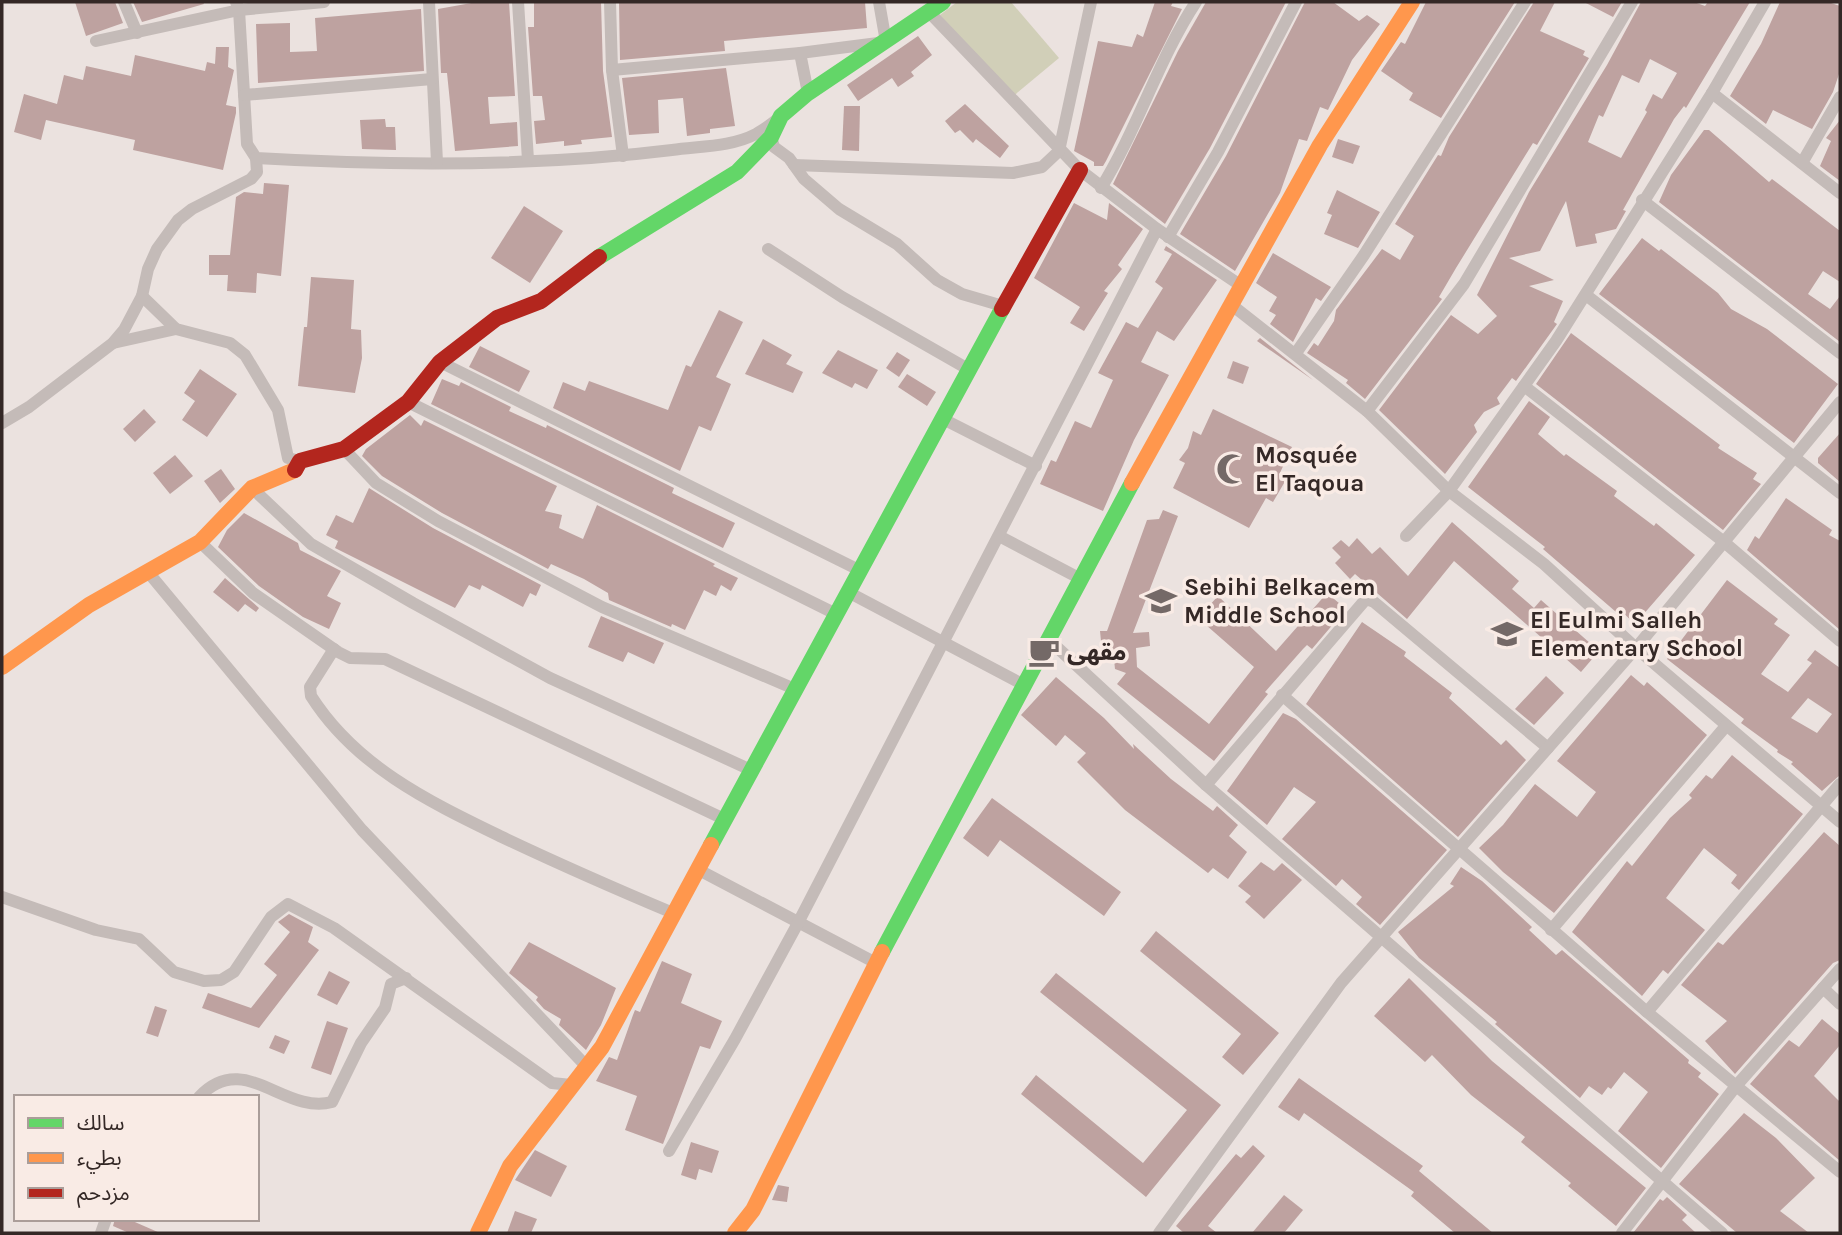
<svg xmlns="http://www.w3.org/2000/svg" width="1842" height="1235" viewBox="0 0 1842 1235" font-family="Karla,'Noto Sans Arabic',sans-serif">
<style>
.green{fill:#d1cfb8}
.building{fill:#bea2a0;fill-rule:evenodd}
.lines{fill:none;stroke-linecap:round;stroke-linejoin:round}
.street{stroke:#c4bbb8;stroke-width:12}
.fast{stroke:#63d668;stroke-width:16}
.slow{stroke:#ff974d;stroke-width:16}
.jam{stroke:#b3261e;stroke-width:16}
.labels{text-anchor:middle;stroke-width:7;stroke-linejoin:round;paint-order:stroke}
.poi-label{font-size:24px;font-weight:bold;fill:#342826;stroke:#f9ebe5;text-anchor:start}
</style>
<rect width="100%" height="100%" fill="#ebe2df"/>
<path class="green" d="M957,2h54l48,56 -48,40 -71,-83z"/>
<g class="building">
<path d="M75,2h40l8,21 -37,13z"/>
<path d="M133,2h70l1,2 -62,18z"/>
<path d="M477,2h32l6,94 -27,1 2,27 27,-2 1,24 -63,5 -8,-78h-6l-3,-64z"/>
<path d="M534,2h67l2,69 9,66 -31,3 1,4 -18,2v-5l-28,3 -2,-23 11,-1 -3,-24h-9l-5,-69h6z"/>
<path d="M619,2h246l2,26 -143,13 1,10 -105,9z"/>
<path d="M1155,2h18l-2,4 11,3 -76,152 -3,5h-9v-4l-20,-11 24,-110 34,6 5,-13 6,3z"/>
<path d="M1206,2h80l-76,146 -45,76 -52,-40 65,-133z"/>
<path d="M1305,2h28l26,19 8,-6 13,9 -28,36 -24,50 -8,-3 -13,34 -8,-2 -19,54 -45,78 -55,-37 46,-78z"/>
<path d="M1426,2h89l-74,116 -32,-18 4,-7 -32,-22 20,-29 4,2z"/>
<path d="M1534,2h21l-15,29 45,20 -2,4 6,3 -52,87 -4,-2 -77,125 -17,29 3,2 -77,100 -19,-16 2,-3 -41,-27 7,-10 4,3 16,-25 2,-11 46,-61 18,11 14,-24 -19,-12 43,-69 3,1 8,-19z"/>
<path d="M1584,2h38l-9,15z"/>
<path d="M1641,2h53l11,4 3,-4h42l-64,106 -2,-2 -10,13 -51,91 3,1 -10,18 -21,5 2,9 -21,4 -10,-46 -26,50 -31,7 45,22 -25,6 34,15 -9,21 3,2 -41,57 -4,-3 -15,20 3,6 -16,8 -10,13 3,7 -32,42 -66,-64 72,-95 27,19 19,-18 -20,-21 52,-103 78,-127zM1650,59l27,14 -15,26 -9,-5 -8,16 2,2 -26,46 -33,-16 11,-27 4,2 19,-42 17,8z"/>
<path d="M1780,2h48l12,4v65l-7,21 -21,37 -39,-19 -7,14 -36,-28 31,-52z"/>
<path d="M421,9l3,62 -166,12 -2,-59 34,-1v29l27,-1 -2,-33z"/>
<path d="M918,36l14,19 -21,17 3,4 -16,11 -6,-9 -34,23 -11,-16z"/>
<path d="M216,47h13l-1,20 6,3 -8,35 10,2v6l-13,57 -90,-20 2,-10 -89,-20 -5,20 -27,-8 10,-38 33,10 7,-29 19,5 3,-14 45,10 4,-21 70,16 2,-9 8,2z"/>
<path d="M726,68l9,58 -25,3v4l-23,3 -4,-38 -25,2 1,33 -30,2 -7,-57z"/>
<path d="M965,104l44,42 -9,12 -24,-19 -3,4 -13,-13 -5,3 -10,-12z"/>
<path d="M844,106h16l-1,45 -17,-1z"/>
<path d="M385,119l1,8h9l1,23 -34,-1 -2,-29z"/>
<path d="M1840,120v61l-20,-15 11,-25 -5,-3z"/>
<path d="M1704,130h5l60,52 3,-3 68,52v51l-17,-11 -15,23 22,15 10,-13v46l-181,-140 12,-27z"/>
<path d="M1338,139l22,7 -7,18 -21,-7z"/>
<path d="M264,183l25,2 -8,91 -24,-3 -1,20 -29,-2 1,-16h-19v-20h21l6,-58 8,-5 19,2z"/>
<path d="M1337,190l43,22 -22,36 -34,-14 8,-19 -5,-2z"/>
<path d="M1074,203l33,17 2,-17 34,26 -25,36 4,4 -18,22 4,2 -24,38 -14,-8 10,-16 -46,-29z"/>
<path d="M524,206l39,25 -33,52 -39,-25z"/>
<path d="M1642,238l17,13 2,-2 57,44 13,16 36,20 71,55 -44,59 -195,-149z"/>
<path d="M1166,246l51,34 -43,61 -17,-10 -16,31 28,13 -35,65 -31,71 -63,-27 11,-24 5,2 19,-41 16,7 22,-48 -15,-7 28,-51 12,6 25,-40 -8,-6 17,-28 -8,-4z"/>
<path d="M1273,253l58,34 -10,14 -5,-3 -23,44 -23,-18 6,-9 -7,-4 8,-14 -21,-14z"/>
<path d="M311,277l43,3 -3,49 10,1 1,28 -7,35 -57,-7 6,-59h3z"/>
<path d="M719,310l24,12 -27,55 15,7 -20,47 -12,-5 -19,45 -127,-63 10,-26 22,9 4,-10 79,29 18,-45 5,2z"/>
<path d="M1571,333l149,112 -2,3 39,25 -4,6 8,5 -38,46 -187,-146z"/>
<path d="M1260,338l53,42 -56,-39z"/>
<path d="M763,339l29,16 -6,9 17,8 -10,21 -48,-19z"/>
<path d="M480,346l50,25 -11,21 -50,-25z"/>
<path d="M838,350l40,20 -11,19 -12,-6 -3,5 -30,-15z"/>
<path d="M897,352l13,8 -11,17 -13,-9z"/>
<path d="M1233,361l16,6 -6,17 -16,-6z"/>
<path d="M200,369l37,25 -30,43 -25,-17 13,-19 -11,-8z"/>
<path d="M907,374l29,18 -9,14 -29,-19z"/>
<path d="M442,379l17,7 2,-4 50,25 -2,4 37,17 1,-3 127,63 -2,5 63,30 -12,25 -292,-144z"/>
<path d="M1529,401l21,16 -12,17 26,22 2,-2 51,37 -3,5 40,30 2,-3 39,32 -60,69 -16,-15 -3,3 -73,-63 2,-2 -77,-60z"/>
<path d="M144,409l12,13 -21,20 -12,-13z"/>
<path d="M1213,409l79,38 -13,28 8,3 -14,24 -7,-4 -17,30 -76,-40 12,-25 -6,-3 9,-12 5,-17 8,4z"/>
<path d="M410,415l11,11 3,-6 133,66 -12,25 17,4 -3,13 24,11 14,-34 118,59 -2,2 25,12 -7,13 -10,-6 -5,11 -12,-6 -19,40 -13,-6 -1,3 -62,-27 -1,-7 -24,-14 -33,-15 -3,5 -106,-56 -60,-37 -20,-20 4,-7z"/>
<path d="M1840,433v49l-22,-19v-5z"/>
<path d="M175,455l18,21 -23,18 -17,-21z"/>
<path d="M221,469l14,20 -15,14 -16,-22z"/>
<path d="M369,488l64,40 108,57 -5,11 -6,-3 -7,14 -41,-22 -2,5 -11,-5 -14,23 -120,-60 3,-7 -12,-6 10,-20 17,8z"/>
<path d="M1786,498l46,32 -3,5 11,6v89l-93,-80 8,-14 4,3z"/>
<path d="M1163,510l15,6 -45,117 16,-1 1,14 -14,2 1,19 72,57 45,-57 -56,-49 20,-22 58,55 51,-58 19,16 -34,40 -5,-4 -4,4 -38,43 3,2 -54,67 -97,-77 9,-11 -11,-4 -2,-19 -11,1 -2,-20h7l40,-111 12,-1z"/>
<path d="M244,513l54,30 2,7 41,21 -14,25 14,7 -12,26 -26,-12 -44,-31 -41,-39 9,-17z"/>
<path d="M1452,522l67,59 -7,8 22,19 7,-8 58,51 -18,21 -127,-111 -47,58 -52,-45 -5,5 -15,-16 6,-6 -9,-9 9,-8 8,7 8,-9 15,16 8,-7 28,29z"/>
<path d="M225,578l34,30 -3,4 -11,-8 -7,8 -25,-20z"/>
<path d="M1727,580l51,39 -4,5 16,11 -29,39 27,18 24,-29 -5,-3 8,-10 25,18v107l-18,16 -31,-27 2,-2 -16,-10 1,-2 -37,-27 3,-4 -77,-60zM1808,698l24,16 -15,19 -26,-15z"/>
<path d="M601,616l63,27 -10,21 -26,-12 -5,10 -35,-15z"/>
<path d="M1362,622l44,30 -2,4 48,37 -3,5 52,47 5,-5 20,20 -68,77 -152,-133z"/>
<path d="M1631,675l13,11 3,-4 60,53 -153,178 -51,-41 -24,-24 24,-23 32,-41 42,33 19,-25 -39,-31z"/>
<path d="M1546,676l18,17 -30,32 -19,-16z"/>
<path d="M1056,677l48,41 30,31 -1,-5 38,35 42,32 4,-5 21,19 -9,11 18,16 -19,27 -15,-11 -5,5 -83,-63 -48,-48 9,-9 -21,-18 -9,11 -35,-31z"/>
<path d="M1283,713l13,6 151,131 -67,75 -24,-21 6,-7 -20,-18 -6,7 -54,-47 34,-37 -22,-15 -27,38 -40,-34z"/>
<path d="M1732,755l71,59 -64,76 -8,-7 6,-8 -33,-27 -38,50 39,32 -37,44 -5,-4 -21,26 -70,-64 55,-71 5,5 38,-48 22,-20 -3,-3 17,-20 6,4z"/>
<path d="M992,798l129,94 -17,24 -104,-76 -12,17 -25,-19z"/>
<path d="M1824,832l16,14v114l-7,3 -98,111 -30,-33 22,-20 -46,-36 37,-43 5,3z"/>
<path d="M1261,862l13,9 8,-8 20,17 -38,39 -19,-17 6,-6 -13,-10z"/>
<path d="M1461,867l21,14 50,46 -3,3 27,25 6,-5 127,110 -1,3 13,10 -3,4 21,17 -58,74 -43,-37 30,-39 -24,-20 -13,17 -3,-2 -6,8 -13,-9 -9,12 -85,-74 2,-2 -78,-64 -21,-26 56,-46 -4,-2z"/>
<path d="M289,914l24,13 -5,15 11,8 -60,78 -57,-20 6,-15 43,15 26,-33 -13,-11 26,-32 -12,-10z"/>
<path d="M1156,931l123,102 -36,42 -21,-18 19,-23 -101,-83z"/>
<path d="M529,942l87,46 -15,37 -15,25 -27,-25 2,-6 -17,-10 -8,-9 2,-3 -29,-24z"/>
<path d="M662,961l30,13 -11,29 41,18 -12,28 -10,-3 -37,98 -38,-14 12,-34 -41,-15 13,-24 8,3 16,-45 2,-5 5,2z"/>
<path d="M329,971l21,11 -13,23 -20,-10z"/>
<path d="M1056,973l165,132 -75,92 -125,-103 15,-19 107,88 44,-53 -147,-118z"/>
<path d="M1409,978l83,83 154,127 -30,38 -48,-40 3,-3 -50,-41 4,-5 -54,-42 -39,-40 -7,7 -51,-46z"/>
<path d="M155,1006l12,4 -9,27 -12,-4z"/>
<path d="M1822,1019l18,15v11l-26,31 26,26v59l-90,-77 39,-44 10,7z"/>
<path d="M327,1021l21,7 -17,47 -20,-7z"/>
<path d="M275,1035l15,6 -6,13 -15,-6z"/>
<path d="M1299,1078l124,88 -4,5 74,62h-38l-44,-37 3,-4 -110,-79 -5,8 -21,-14z"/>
<path d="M1744,1113l32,25 39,40 -35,33 29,22h-72l-58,-49z"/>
<path d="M691,1142l28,9 -7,22 -13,-4 -3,11 -15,-5z"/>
<path d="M1253,1145l12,11 -57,70 9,7h-33l-8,-7 60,-72 5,4z"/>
<path d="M535,1150l32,16 -16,31 -36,-17z"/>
<path d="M778,1185l11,2 -2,15 -15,-2z"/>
<path d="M1284,1195l19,15 -19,23h-32z"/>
<path d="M1667,1197l20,18 -5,5 14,13h-63l27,-34 3,2z"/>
<path d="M515,1211l22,8 -6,14h-24z"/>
<path d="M115,1219h13l32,14h-31l-16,-7z"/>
</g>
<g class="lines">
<g class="street">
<path d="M124,2l13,31"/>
<path d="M236,2l3,8 8,134 9,14c138,8 279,9 416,-8 28,-4 59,-3 84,-16 8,-4 15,-10 22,-15"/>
<path d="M429,2l8,160"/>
<path d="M518,2l10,158"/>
<path d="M610,2l2,68 11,86"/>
<path d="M929,12l151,158 77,59 86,58"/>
<path d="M96,41l143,-31 85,-8"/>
<path d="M800,53l8,40"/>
<path d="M612,70l188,-17 86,-11 -7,-40"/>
<path d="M1712,93l128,100"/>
<path d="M244,95l188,-16"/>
<path d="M771,137l3,10 15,11 15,21 35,30 58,35 40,36 25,14 41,12"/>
<path d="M1802,163l38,-66"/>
<path d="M794,165l219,8 29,-6 17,-16 32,-149"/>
<path d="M1101,188c37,-60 57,-128 95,-186"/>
<path d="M1642,200l198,153"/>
<path d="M1168,237l50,-85 78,-150"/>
<path d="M768,249l74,48 126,72"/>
<path d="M1586,295l254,198"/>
<path d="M142,296l34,33 54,14 15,12 33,55 10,48 12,3"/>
<path d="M1233,306l134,105 82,80 95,73 92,84 204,174"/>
<path d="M113,343l63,-14"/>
<path d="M1296,353l68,-98 161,-253"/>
<path d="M440,362l419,208"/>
<path d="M1524,386l200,156 116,99"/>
<path d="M408,402l428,212"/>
<path d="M1367,411l97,-127 168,-282"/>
<path d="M943,419l93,47"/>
<path d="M2,423l27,-16 84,-64 11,-13 18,-34 6,-27 9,-20 21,-29 14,-11 59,-30 6,-7 -1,-14"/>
<path d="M344,449l32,34 62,38 164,86 195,83"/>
<path d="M252,488l59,56 102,59 137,75 201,92"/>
<path d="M999,536l80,42"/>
<path d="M1406,536l43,-45 107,-150 156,-248 53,-91"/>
<path d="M200,542l53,51 85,59 12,6 35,1 339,160"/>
<path d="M148,572l214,258 226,238"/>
<path d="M848,592l176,93"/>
<path d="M1048,639l158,146 516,448"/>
<path d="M334,649l-24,38 1,9c45,71 119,106 191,141 57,27 114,52 171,76"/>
<path d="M1282,695l365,317 193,160"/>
<path d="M1206,785l160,-186 8,3 174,146"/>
<path d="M697,869l179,94"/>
<path d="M2,897l94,33 43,9 35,33 30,9 17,-1 13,-8 37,-55 17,-13 46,24 218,155 19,2"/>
<path d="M1551,930l175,-204"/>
<path d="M1823,988l17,16"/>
<path d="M1647,1012l193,-228"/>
<path d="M199,1097c45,-48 85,18 133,5l29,-59 24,-35 6,-24 15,-6"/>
<path d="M669,1151l66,-112 63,-116 359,-694"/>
<path d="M101,1233l5,-14"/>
<path d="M1159,1233l182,-250 295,-335 204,-246"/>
<path d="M1622,1233l114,-147 104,-117"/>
</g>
<g class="fast">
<path d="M599,257l138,-85 34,-35 10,-21 27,-23 135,-91"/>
<path d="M711,845l291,-536"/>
<path d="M882,952l250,-469"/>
</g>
<g class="slow">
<path d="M1132,483l188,-338 92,-143"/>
<path d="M2,667l87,-62 111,-63 52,-54 43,-18"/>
<path d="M478,1233l32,-67 92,-119 109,-202"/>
<path d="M735,1233l18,-23 129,-258"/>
</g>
<g class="jam">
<path d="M1002,309l78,-139"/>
<path d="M295,470l5,-9 44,-12 64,-47 32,-40 57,-44 44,-17 58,-44"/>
</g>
</g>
<defs>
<symbol id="mosque-bare" viewBox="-9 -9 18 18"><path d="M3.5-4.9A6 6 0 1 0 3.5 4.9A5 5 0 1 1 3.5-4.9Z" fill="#746967" stroke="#f9ebe5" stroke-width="2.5" paint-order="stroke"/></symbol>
<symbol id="school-bare" viewBox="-9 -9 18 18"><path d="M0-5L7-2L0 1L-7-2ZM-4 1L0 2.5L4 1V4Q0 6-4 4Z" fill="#746967" stroke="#f9ebe5" stroke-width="2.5" paint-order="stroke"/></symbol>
<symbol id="cafe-bare" viewBox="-9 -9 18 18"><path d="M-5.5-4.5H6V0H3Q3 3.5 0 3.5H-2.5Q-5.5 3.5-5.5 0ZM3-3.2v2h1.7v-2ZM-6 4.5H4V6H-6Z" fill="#746967" stroke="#f9ebe5" stroke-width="2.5" paint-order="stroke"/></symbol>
</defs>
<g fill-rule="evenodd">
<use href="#mosque-bare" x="1210" y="447" width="44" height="44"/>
<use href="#school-bare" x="1139" y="579" width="44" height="44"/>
<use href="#school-bare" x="1485" y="612" width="44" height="44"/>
<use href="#cafe-bare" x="1022" y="630" width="44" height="44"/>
</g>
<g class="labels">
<g class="poi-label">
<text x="1255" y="463">Mosquée<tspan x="1255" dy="28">El Taqoua</tspan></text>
<text x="1184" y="595">Sebihi Belkacem<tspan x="1184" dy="28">Middle School</tspan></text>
<text x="1530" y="628">El Eulmi Salleh<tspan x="1530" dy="28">Elementary School</tspan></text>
<text x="1067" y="660">مقهى</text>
</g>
</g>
<rect width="1842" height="1235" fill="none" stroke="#342826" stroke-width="7"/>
<rect x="14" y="1095" width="245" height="126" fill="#f9ebe5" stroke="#aa9d99" stroke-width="2"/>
<rect x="28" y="1118" width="35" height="10" fill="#63d668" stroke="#aa9d99" stroke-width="2"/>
<text x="77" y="1130" font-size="21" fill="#342826">سالك</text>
<rect x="28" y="1153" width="35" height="10" fill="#ff974d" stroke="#aa9d99" stroke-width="2"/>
<text x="77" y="1165" font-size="21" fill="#342826">بطيء</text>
<rect x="28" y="1188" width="35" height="10" fill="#b3261e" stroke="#aa9d99" stroke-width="2"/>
<text x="77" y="1200" font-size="21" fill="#342826">مزدحم</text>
</svg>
